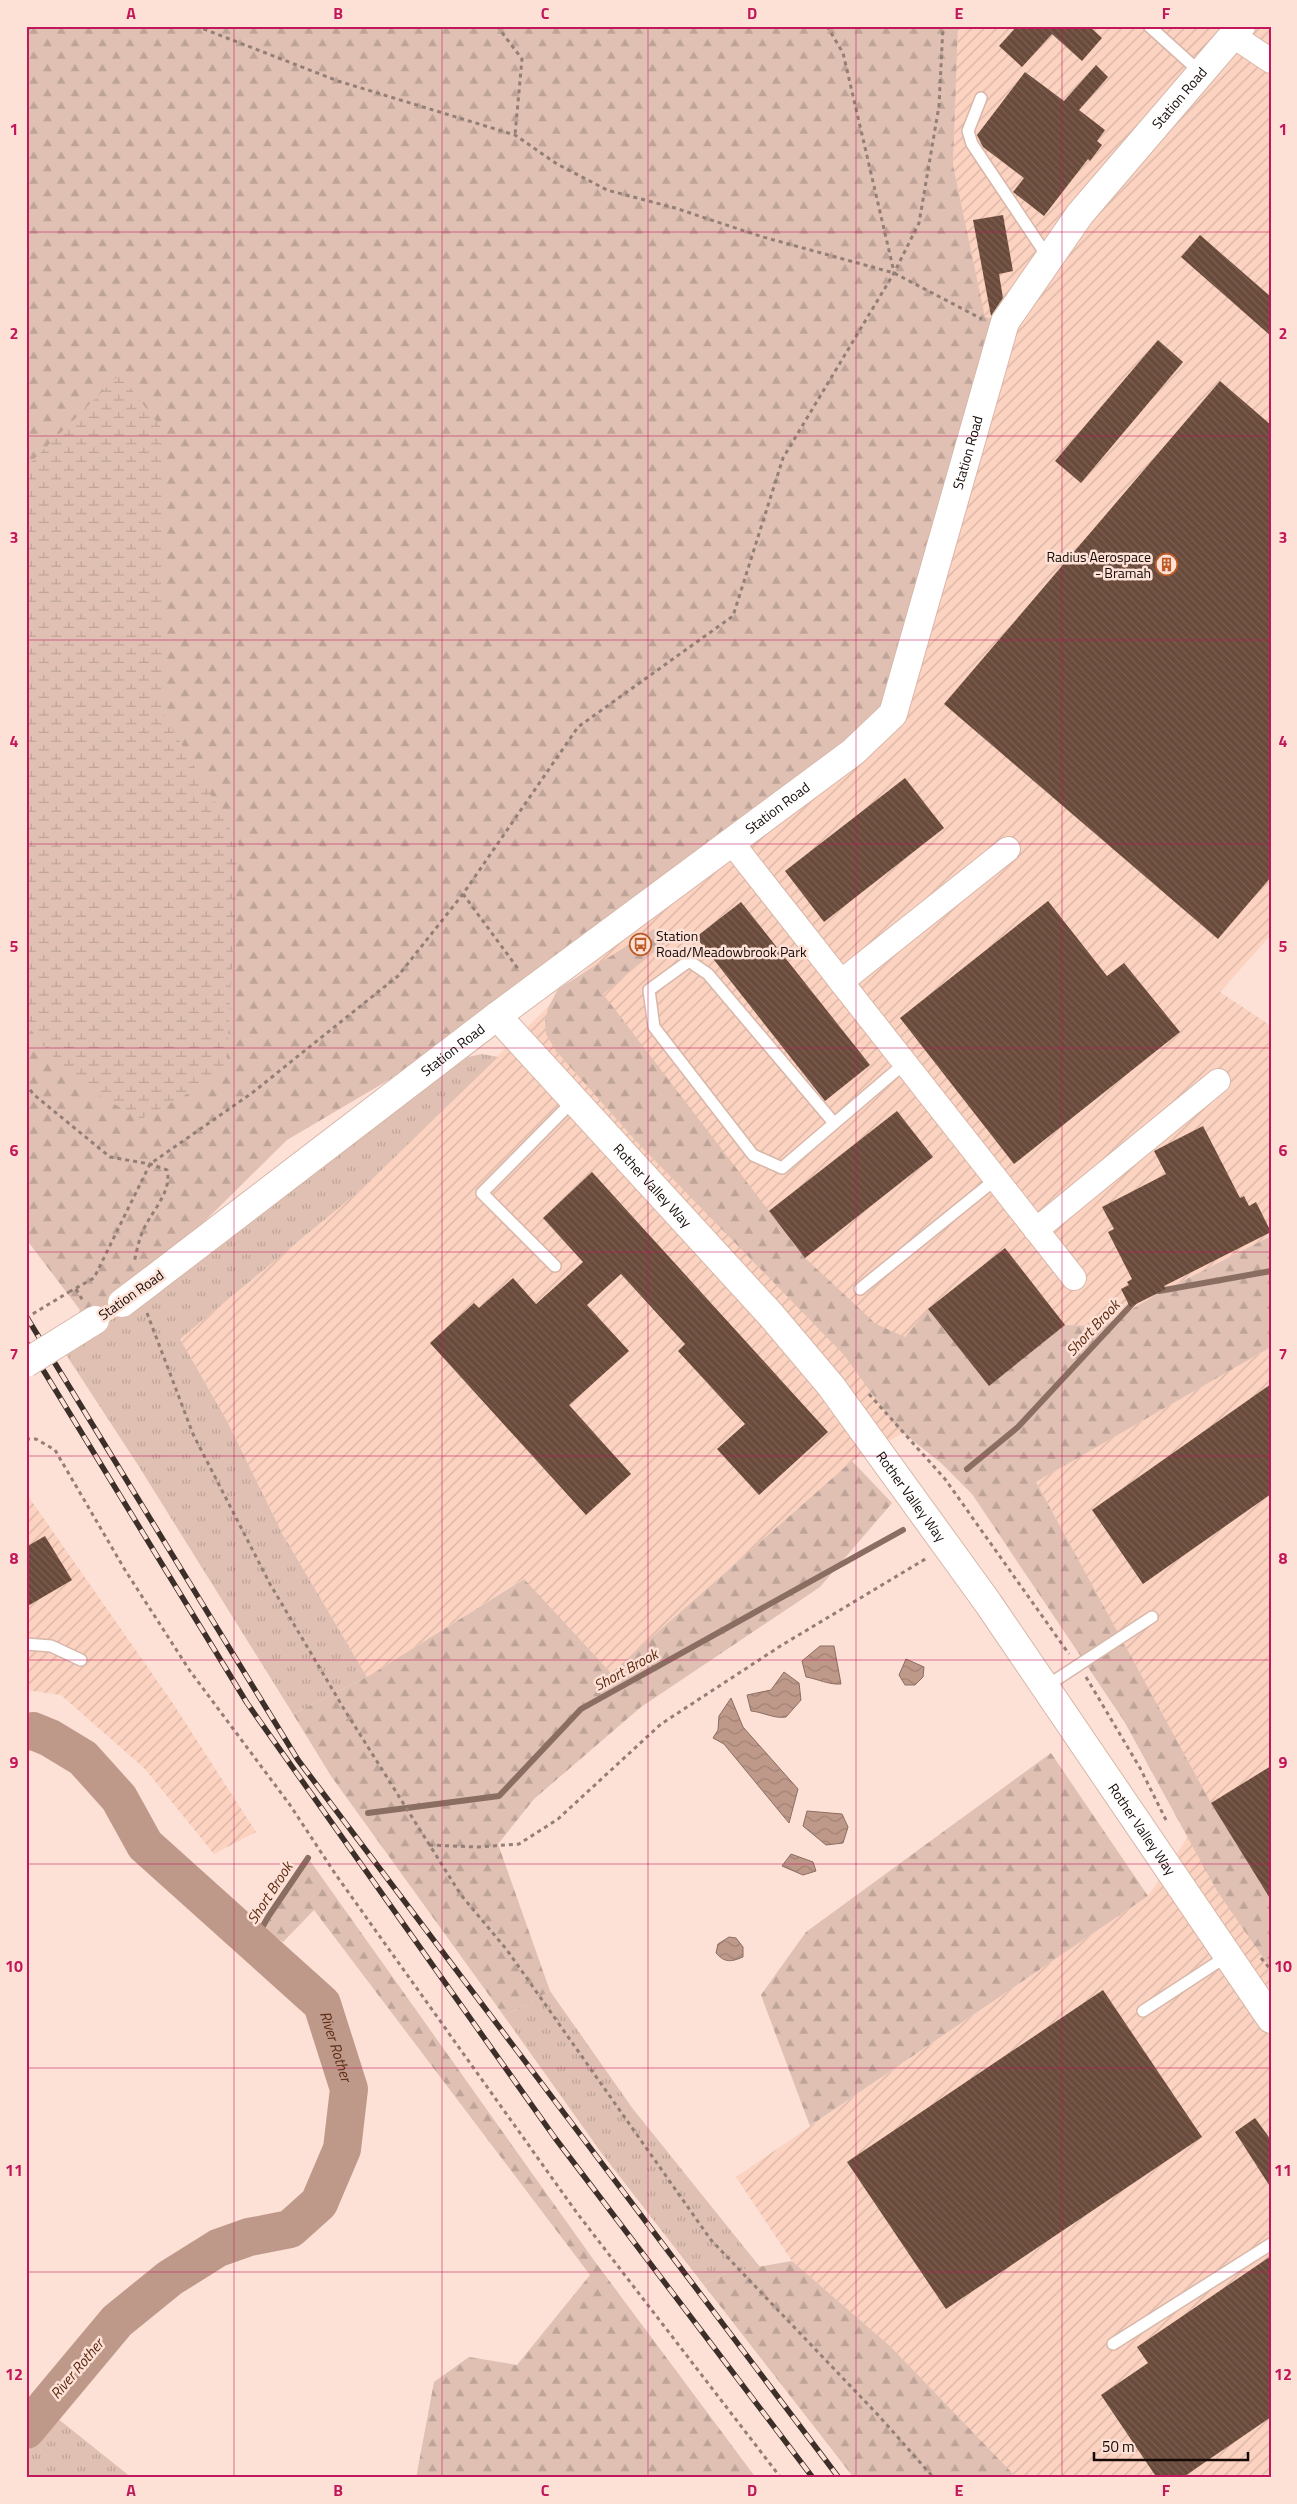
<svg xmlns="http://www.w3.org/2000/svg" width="1297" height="2504" viewBox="0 0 1297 2504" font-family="'Titillium Web',sans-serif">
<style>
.industrial{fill:url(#industrial-furrows)}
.grass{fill:url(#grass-tufts)}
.forest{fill:url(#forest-firs)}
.wetland{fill:url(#wetland-marsh)}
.water{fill:url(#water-waves);stroke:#8b6e62}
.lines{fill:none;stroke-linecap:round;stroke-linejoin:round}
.stream{stroke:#8b6e62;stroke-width:6}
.river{stroke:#be9989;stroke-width:38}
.building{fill:url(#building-back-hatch)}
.service-casing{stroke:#d8b7a9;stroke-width:14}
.minor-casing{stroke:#d8b7a9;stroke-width:26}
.tertiary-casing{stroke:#d8b7a9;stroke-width:30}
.secondary-casing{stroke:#d8b7a9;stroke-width:30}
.path{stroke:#937f77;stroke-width:3;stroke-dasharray:4 4;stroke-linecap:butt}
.service{stroke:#fff;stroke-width:11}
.minor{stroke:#fff;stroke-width:24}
.tertiary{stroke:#fff;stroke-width:28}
.secondary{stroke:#fff;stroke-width:28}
.rail-casing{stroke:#3c2e29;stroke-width:5.5}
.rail{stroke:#fde1d6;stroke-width:4;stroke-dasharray:11;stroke-linecap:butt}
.secondary-bridge-casing{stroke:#d8b7a9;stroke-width:30;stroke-linecap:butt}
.path-bridge{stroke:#937f77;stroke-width:3;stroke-dasharray:4 4;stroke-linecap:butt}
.secondary-bridge{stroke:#fff;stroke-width:28}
.grid{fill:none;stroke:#c2185b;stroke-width:1;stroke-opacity:0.55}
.labels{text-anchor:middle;stroke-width:5;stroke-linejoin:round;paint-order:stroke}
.street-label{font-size:14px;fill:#150a06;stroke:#fde1d6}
.poi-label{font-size:14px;fill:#150a06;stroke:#fde1d6;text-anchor:end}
.water-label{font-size:15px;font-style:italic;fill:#5c2b12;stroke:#fde1d6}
.neatline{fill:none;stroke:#c2185b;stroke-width:2}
.grid-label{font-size:16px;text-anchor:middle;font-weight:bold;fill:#c2185b}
</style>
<defs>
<pattern id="industrial-furrows" width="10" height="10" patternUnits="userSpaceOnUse" patternTransform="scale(1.25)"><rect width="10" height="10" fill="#fcd2c0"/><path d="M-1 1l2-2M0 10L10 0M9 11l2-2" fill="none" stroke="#d7b3a4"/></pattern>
<pattern id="grass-tufts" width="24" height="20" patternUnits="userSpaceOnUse" patternTransform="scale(1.25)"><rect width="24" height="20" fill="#dfc0b2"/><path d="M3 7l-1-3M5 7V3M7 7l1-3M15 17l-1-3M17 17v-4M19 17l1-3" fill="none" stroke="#bea498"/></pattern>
<pattern id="forest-firs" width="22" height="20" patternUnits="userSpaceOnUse" patternTransform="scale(1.25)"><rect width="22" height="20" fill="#dfc0b2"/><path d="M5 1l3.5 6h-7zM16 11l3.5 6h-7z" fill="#bea498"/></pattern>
<pattern id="wetland-marsh" width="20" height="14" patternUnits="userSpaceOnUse" patternTransform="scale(1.25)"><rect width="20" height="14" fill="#dfc0b2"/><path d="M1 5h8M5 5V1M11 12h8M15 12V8" fill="none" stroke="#bea498"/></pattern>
<pattern id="water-waves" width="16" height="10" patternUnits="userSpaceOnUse" patternTransform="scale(1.25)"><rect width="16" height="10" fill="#be9989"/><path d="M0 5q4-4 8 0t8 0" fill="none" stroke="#a28275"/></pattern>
<pattern id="building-back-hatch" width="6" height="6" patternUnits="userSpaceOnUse" patternTransform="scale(1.25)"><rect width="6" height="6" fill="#6a4a3b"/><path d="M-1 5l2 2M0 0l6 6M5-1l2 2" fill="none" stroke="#7a6053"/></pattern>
</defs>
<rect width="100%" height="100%" fill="#fde1d6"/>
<g class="industrial">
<path d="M958,26h313v909l-51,57 51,34v210l-110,56 -58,34 -38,-1 -76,61 -137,75 -241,212 -88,-94 -156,98 -84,-142 -56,-114 -47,-82 184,-152 507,-497 114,-372 -32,-153z"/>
<path d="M1271,1347v1131h-254l-126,-131 -99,-86 -56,-84 412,-281 63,-93 -175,-321z"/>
<path d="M26,1493l148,212 82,127 -42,22 -69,-85 -84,-74 -35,-5z"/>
</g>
<g class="grass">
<path d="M482,1054l16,3 -134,130 -184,152 47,82 56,114 84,142 -74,37 -155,-249 -75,-115 85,-53 287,-218 33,-22z"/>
<path d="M550,1991l83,118 127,158 -31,5 -26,12 -100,-129 -99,-139z"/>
<path d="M57,2418l75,60h-106v-25z"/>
</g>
<g class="forest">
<path d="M26,26h932l-5,139 32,152 20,5 -112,392 -396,302 -210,124 -165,163 -59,47 17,-40 -54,-71z"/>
<path d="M654,929l11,14 -62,51 202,264 71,66 29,13 23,-28 61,76 76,-60 38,1 58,-34 110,-56v111l-235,135 175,321 60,97v69l-54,-78 -93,-170 -152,-227 -31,-31 -44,-35 -53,-73 -207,-213 -81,-91 -10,-17 -1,-12 3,-14 10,-19z"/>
<path d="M852,1461l40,42 -72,84 -179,120 -107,92 -36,45 52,147 -46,25 -173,-240 -38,-62 74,-37 157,-98 87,94z"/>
<path d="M1051,1753l97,143 -338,230 -49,-131 45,-63z"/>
<path d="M308,1858l285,401 163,219h-340l18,-96 35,-25 48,8 73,-90 -276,-365 -31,32 -22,-13z"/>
<path d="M792,2261l99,86 126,131h-163l-151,-194 26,-12z"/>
</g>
<path class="wetland" d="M120,374l42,55 2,285 75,130 -13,229 -85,46 -68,-38 -47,-57v-557z"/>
<g class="water">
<path d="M820,1646h14l7,38c-12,1 -23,-5 -35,-7l-4,-16z"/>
<path d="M906,1659l18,8 -1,10 -8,8h-10l-6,-10z"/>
<path d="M784,1672l15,11 2,17 -15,17c-12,2 -23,-5 -35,-6l-4,-16 24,-5z"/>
<path d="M731,1698l12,29 55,62 -9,34 -65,-79 -11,-6 5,-8 1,-14z"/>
<path d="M807,1811l35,3 6,13 -5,16 -17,2 -23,-19z"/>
<path d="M791,1854l22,8 3,9 -13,4 -21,-9z"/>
<path d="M729,1937l7,1 7,9v10c-12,5 -18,6 -27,-4l2,-9z"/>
</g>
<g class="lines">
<g class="stream">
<path d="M1159,1291l112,-20"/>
<path d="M967,1469l51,-42 117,-126"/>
<path d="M368,1813l131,-17 82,-87 322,-179"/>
<path d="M254,1942l14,-25 40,-59"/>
</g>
<path class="river" id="s1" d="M26,1732l7,-1 17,7 33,20 36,40 26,47 177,159 27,85 -7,60 -23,54 -29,26 -41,8 -31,11 -48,30 -53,43 -91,109"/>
</g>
<g class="building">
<path d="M1017,26h72l13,12 -20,23 -30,-27 -30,33 -23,-21z"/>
<path d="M1096,65l12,12 -29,33 26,20 -8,11 5,4 -12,16 -2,-2 -44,57 -31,-24 11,-14 -41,-31 -6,-12 48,-63 39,29z"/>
<path d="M1003,215l10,56 -14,3 4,24 -12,18 -18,-96z"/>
<path d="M1200,235l71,62v39l-90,-79z"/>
<path d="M1158,340l25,22 -102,121 -26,-22z"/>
<path d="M1220,381l51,44v452l-53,62 -274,-235z"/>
<path d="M905,778l39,50 -120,94 -39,-51z"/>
<path d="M1048,901l59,75 17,-13 56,69 -166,132 -114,-146z"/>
<path d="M741,902l129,163 -45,36 -129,-164z"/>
<path d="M897,1111l36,46 -128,101 -36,-47z"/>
<path d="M1203,1126l37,72 4,-2 5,10 7,-4 15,30 -107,54 2,3 -36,18 -9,-18 8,-4 -2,-3 5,-3 -24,-47 6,-3 -12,-22 64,-33 -12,-23z"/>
<path d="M592,1172l236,260 -69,63 -42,-46 28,-25 -67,-73 7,-7 -64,-70 -34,31 42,46 -60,54 62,69 -45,41 -156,-172 44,-40 5,5 34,-30 23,26 47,-42 -40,-44z"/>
<path d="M1005,1248l60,77 -76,61 -61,-77z"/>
<path d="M1271,1384v110l-128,90 -51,-74z"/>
<path d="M45,1536l27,44 -46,27v-60z"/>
<path d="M1271,1766v134l-60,-97z"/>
<path d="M1103,1990l99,147 -256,172 -99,-147z"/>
<path d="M1255,2118l16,22v48l-36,-56z"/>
<path d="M1271,2256v161l-89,61h-25l-56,-83 47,-32 -11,-16z"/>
</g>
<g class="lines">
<defs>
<g id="service">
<path d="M1149,26l51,46"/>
<path d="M981,98l-13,33 4,13 77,115"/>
<path d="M834,1123l-126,-149 -19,-13 -40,29 5,37 99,128 29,13 123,-105"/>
<path d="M555,1266l-73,-73 92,-93"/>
<path d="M860,1289l136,-110"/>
<path d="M26,1644l25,2 30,14"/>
<path d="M1045,1687l107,-70"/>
<path d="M1143,2011l84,-55"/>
<path d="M1113,2344l158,-100"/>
</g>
<g id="minor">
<path d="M1232,35l39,26"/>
<path d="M732,843l342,435"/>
<path d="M841,982l167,-133"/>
<path d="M1036,1230l182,-149"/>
</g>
<g id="tertiary">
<path id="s2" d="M497,1016l274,299 60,71 157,217 283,416"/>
</g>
<g id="secondary">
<path id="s3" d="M151,1281l346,-265 356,-264 40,-38 112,-392 75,-108 161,-188"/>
</g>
</defs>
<use href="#service" class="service-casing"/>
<use href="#minor" class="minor-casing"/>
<use href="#tertiary" class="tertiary-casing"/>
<use href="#secondary" class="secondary-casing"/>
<g class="path">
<path d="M196,26l142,55 177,54 42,29 50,26 68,18 88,29 131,36 88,46"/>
<path d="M497,26l25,33 -7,76"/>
<path d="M827,26l16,27 51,219"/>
<path d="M26,29l13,-3"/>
<path d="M463,894l56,76"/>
<path d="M26,1083l7,11 77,63 40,7 17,6c6,22 -18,44 -25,63 -4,10 -6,21 -8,30"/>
<path d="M76,1289l7,12"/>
<path d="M69,1292l25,-14 56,-114 102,-71 146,-117 65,-82 115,-167 155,-111 50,-158 111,-185 25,-50 20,-117 4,-80"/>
<path d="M147,1313l46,121 77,150 74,125 117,186 46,55 204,290 168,176 55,62"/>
<path d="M869,1394l76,85 124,175"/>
<path d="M26,1439h10l19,11 70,120 65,101 100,134 46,70 241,338 204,265"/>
<path d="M1086,1677l54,91 26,52"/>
<path d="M429,1845l49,2 41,-3 39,-25 103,-95 121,-79 145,-87"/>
<path d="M1261,1958l10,12"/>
</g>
<use href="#service" class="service"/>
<use href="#minor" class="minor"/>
<use href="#tertiary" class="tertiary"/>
<use href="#secondary" class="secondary"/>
<defs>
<g id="rail">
<path d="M26,1316l272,444 541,718"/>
<path d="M26,1342l221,361 308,435 258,340"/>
</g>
</defs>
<use href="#rail" class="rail-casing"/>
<use href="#rail" class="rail"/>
<defs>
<g id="secondary-bridge">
<path d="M122,1303l29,-22"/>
<path d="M26,1363l69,-43"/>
</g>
</defs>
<use href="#secondary-bridge" class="secondary-bridge-casing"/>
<path class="path-bridge" d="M26,1318l43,-26"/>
<use href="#secondary-bridge" class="secondary-bridge"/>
</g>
<path class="grid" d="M234,26v2452M442,26v2452M648,26v2452M856,26v2452M1062,26v2452M26,232h1245M26,436h1245M26,640h1245M26,844h1245M26,1048h1245M26,1252h1245M26,1456h1245M26,1660h1245M26,1864h1245M26,2068h1245M26,2272h1245"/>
<defs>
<symbol id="building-ring" viewBox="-11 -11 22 22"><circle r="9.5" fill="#fde1d6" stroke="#be5a26" stroke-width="1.5"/><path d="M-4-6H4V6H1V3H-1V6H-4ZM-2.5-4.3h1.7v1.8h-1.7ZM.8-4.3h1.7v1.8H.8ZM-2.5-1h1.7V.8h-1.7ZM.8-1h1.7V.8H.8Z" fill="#be5a26"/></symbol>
<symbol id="bus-ring" viewBox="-11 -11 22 22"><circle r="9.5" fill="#fde1d6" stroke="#be5a26" stroke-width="1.5"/><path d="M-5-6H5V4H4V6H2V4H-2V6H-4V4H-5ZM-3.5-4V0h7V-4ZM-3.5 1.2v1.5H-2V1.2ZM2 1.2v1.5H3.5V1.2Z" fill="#be5a26"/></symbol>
</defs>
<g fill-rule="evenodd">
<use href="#building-ring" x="1154" y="552" width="25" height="25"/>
<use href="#bus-ring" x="628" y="932" width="25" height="25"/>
</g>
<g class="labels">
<g class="street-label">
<text dy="5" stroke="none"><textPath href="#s3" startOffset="1626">Station Road</textPath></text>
<text dy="5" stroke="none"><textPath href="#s3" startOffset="1206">Station Road</textPath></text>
<text dy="5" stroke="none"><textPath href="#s3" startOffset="785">Station Road</textPath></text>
<text dy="5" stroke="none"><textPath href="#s3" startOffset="380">Station Road</textPath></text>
<text dy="5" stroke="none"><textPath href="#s2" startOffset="230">Rother Valley Way</textPath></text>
<text transform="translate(131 1295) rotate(-35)" y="5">Station Road</text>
<text dy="5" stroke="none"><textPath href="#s2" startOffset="635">Rother Valley Way</textPath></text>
<text dy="5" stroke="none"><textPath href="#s2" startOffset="1040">Rother Valley Way</textPath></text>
</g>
<g class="poi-label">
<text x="1151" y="562">Radius Aerospace<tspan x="1151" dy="16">- Bramah</tspan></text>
<text x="656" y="941" text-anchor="start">Station<tspan x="656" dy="16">Road/Meadowbrook Park</tspan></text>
</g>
<g class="water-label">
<text transform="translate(1093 1328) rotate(-47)" y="5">Short Brook</text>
<text transform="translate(626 1670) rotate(-29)" y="5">Short Brook</text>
<text transform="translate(270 1893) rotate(-57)" y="5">Short Brook</text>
<text dy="5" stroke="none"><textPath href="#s1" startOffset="454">River Rother</textPath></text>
<text transform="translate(77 2369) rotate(-50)" y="5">River Rother</text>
</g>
</g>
<rect width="1297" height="2504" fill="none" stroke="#fde1d6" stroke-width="55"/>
<path d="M1094 2452v8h154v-8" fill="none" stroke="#150a06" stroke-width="2.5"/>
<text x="1102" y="2452" font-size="15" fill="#150a06" stroke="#fde1d6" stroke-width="4" paint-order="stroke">50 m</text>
<rect x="28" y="28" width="1242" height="2448" class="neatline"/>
<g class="grid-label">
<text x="131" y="19">A</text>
<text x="338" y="19">B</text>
<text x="545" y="19">C</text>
<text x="752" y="19">D</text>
<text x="959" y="19">E</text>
<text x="1166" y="19">F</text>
<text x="14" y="135">1</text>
<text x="1283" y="135">1</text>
<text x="14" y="339">2</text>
<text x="1283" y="339">2</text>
<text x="14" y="543">3</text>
<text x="1283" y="543">3</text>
<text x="14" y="747">4</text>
<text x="1283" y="747">4</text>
<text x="14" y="952">5</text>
<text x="1283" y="952">5</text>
<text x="14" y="1156">6</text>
<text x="1283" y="1156">6</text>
<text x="14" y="1360">7</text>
<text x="1283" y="1360">7</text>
<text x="14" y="1564">8</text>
<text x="1283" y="1564">8</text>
<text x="14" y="1768">9</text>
<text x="1283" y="1768">9</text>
<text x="14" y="1972">10</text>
<text x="1283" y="1972">10</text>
<text x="14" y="2176">11</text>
<text x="1283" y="2176">11</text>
<text x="14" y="2380">12</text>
<text x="1283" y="2380">12</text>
<text x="131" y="2496">A</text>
<text x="338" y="2496">B</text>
<text x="545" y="2496">C</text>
<text x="752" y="2496">D</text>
<text x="959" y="2496">E</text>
<text x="1166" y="2496">F</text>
</g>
</svg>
